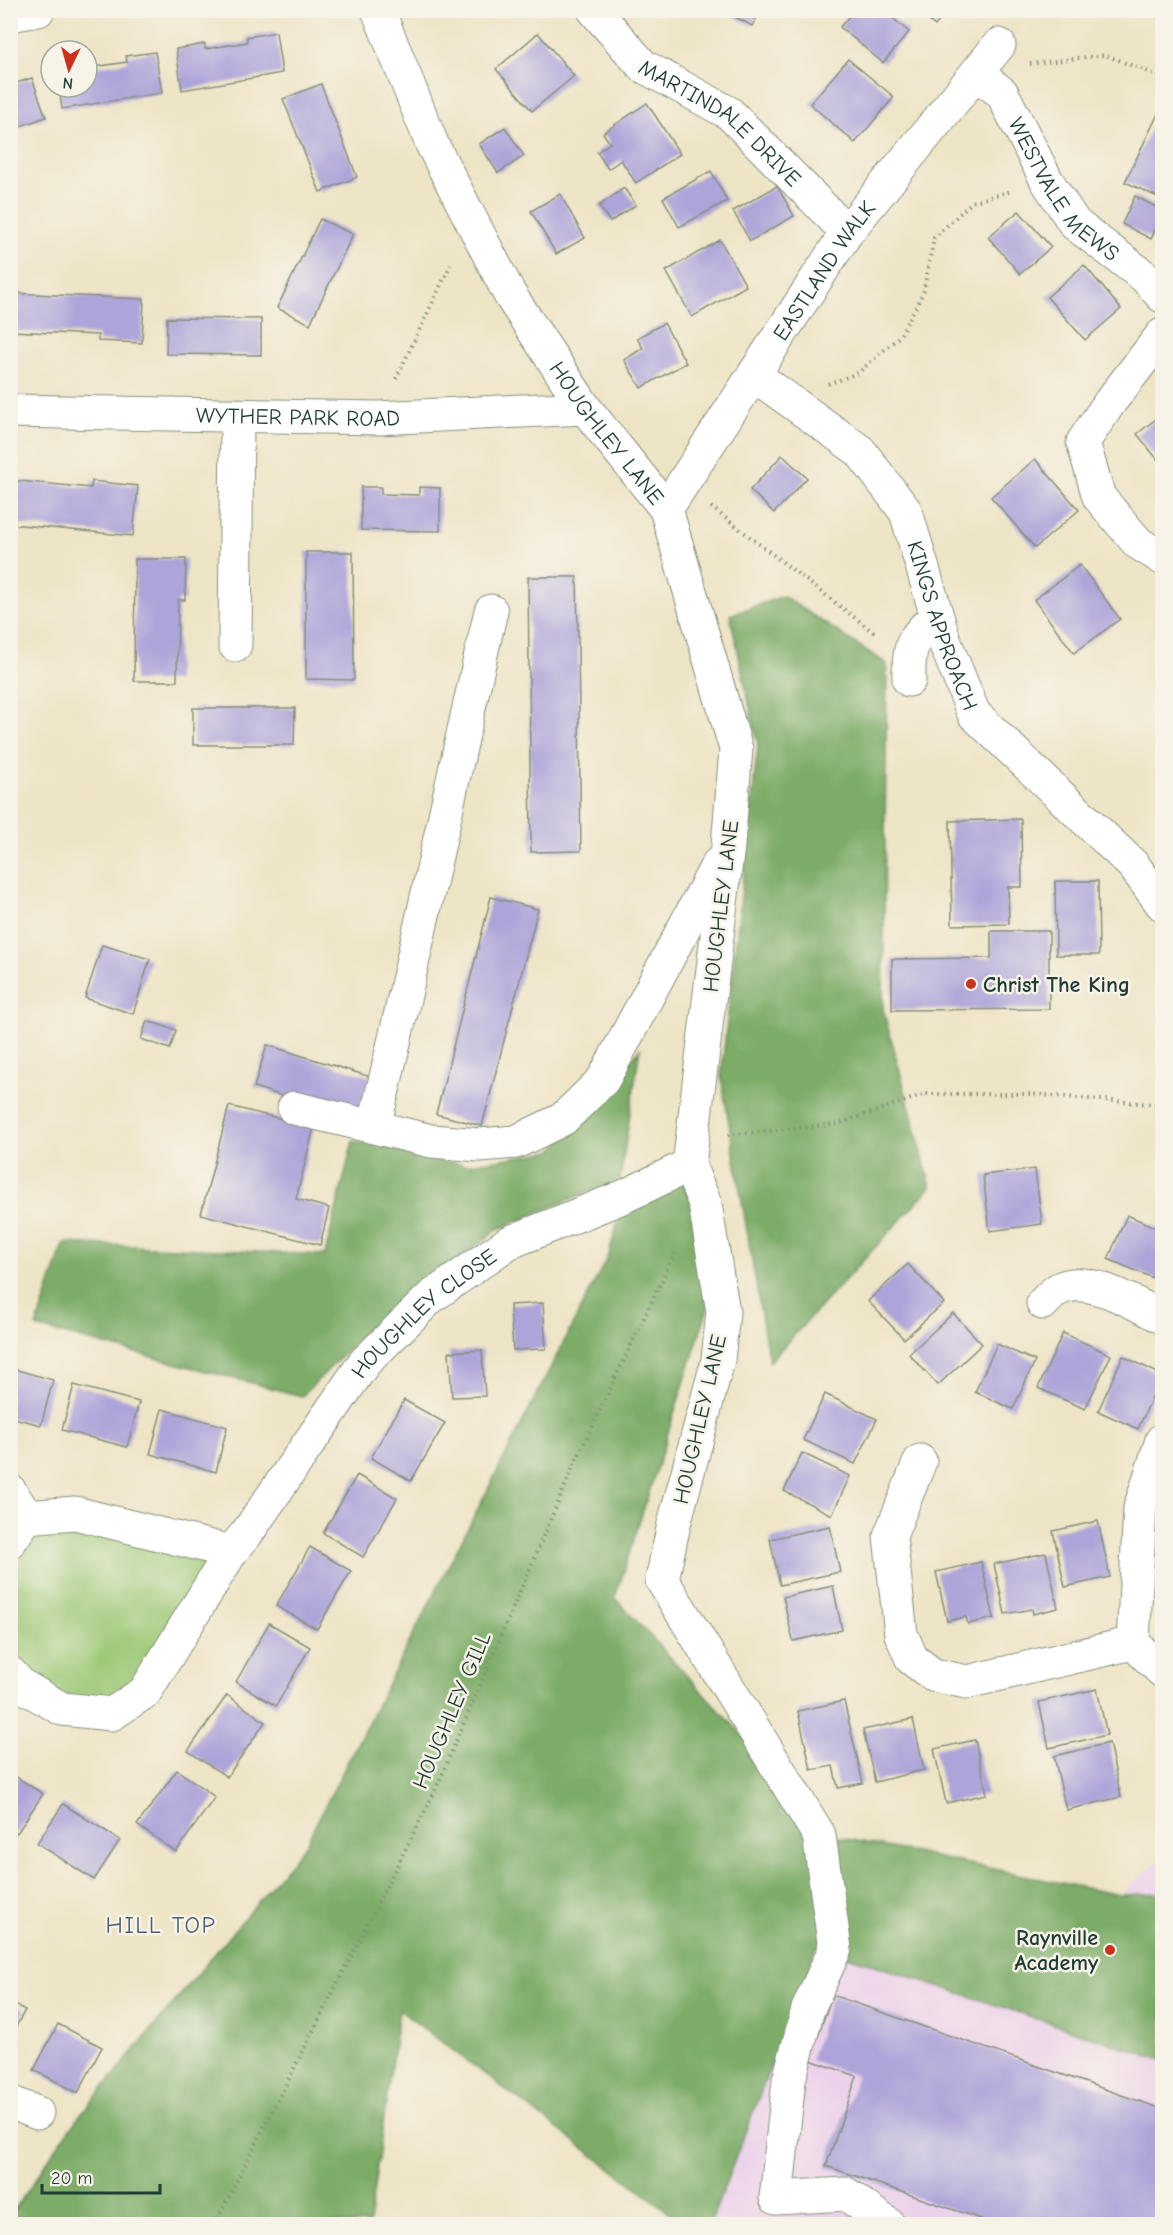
<svg xmlns="http://www.w3.org/2000/svg" width="1173" height="2235" viewBox="0 0 1173 2235" font-family="'Comic Neue',sans-serif">
<style>
.built{fill:#ecd1ea}
.green{fill:#9cc876;stroke:#5e8255;stroke-width:1.5}
.forest{fill:#7dac67;stroke:#4e744e;stroke-width:1.5}
.building{fill:#ada4d9}
.lines{fill:none;stroke-linecap:round;stroke-linejoin:round}
.minor-casing{stroke:#86907d;stroke-width:35}
.path{stroke:#86907d;stroke-width:4;stroke-dasharray:1.5 4.5;stroke-linecap:butt}
.minor{stroke:#fff;stroke-width:33}
.poi-dot{fill:#c8321e;stroke:#f7f3e8;stroke-width:2}
.labels{text-anchor:middle;stroke-width:5;stroke-linejoin:round;paint-order:stroke}
.street-label{font-size:22px;fill:#1f3d34;stroke:#f7f3e8}
.poi-label{font-size:22px;font-weight:bold;fill:#1f3d34;stroke:#f7f3e8;text-anchor:start}
.neighbourhood-label{font-size:24px;letter-spacing:1.5px;fill:#51616e;stroke:#f7f3e8}
</style>
<rect width="100%" height="100%" fill="#f7f3e8"/>
<filter id="ink" filterUnits="userSpaceOnUse"><feTurbulence type="fractalNoise" baseFrequency=".0167" numOctaves="2"/><feDisplacementMap in="SourceGraphic" scale="12" xChannelSelector="R" yChannelSelector="G"/><feConvolveMatrix kernelMatrix="1 2 1 2 8 2 1 2 1" color-interpolation-filters="sRGB"/></filter>
<filter id="wash" filterUnits="userSpaceOnUse"><feTurbulence type="fractalNoise" baseFrequency=".008" numOctaves="4" result="noise"/><feDisplacementMap in="SourceGraphic" scale="24" xChannelSelector="R" yChannelSelector="G"/><feGaussianBlur stdDeviation="1.35" result="paint"/><feColorMatrix in="noise" values="0 0 0 0 0 0 0 0 0 0 0 0 0 0 0 0 0 1.4 0 .05"/><feComposite in="paint" operator="in"/></filter>
<g filter="url(#wash)">
<rect width="100%" height="100%" fill="#eee4c6"/>
<path class="built" d="M1162,1858v366h-452l106,-278 179,59z"/>
<path class="green" d="M27,1517l204,35 -119,162 -101,-41 -1,-132z"/>
<g class="forest">
<path d="M783,596l104,68 -4,345 48,178 -162,175 -48,-286 37,-331 -28,-130z"/>
<path d="M640,1049l-20,130 -122,50 -126,97 -70,70 -266,-69 28,-84 261,12 28,-114 112,24 87,-14z"/>
<path d="M689,1165l28,115 -102,318 222,239 283,58 42,-2v167l-345,-114 -107,278h-25l-286,-214 -30,214h-358v-9l59,-87 235,-283 304,-591 16,-58z"/>
</g>
<g id="blocks">
<g class="building">
<path d="M722,10h39l-9,16z"/>
<path d="M854,10h29l26,22 -26,31 -43,-36z"/>
<path d="M916,10h32l-13,16z"/>
<path d="M276,32l6,41 -100,17 -6,-41 29,-5v5l42,-7v-5z"/>
<path d="M538,33l36,43 -42,35 -36,-42z"/>
<path d="M155,52l7,41 -100,16 -3,-22h28v-19l40,-6 -1,-6z"/>
<path d="M848,59l46,38 -39,46 -45,-39z"/>
<path d="M32,78l14,39 -36,13v-45z"/>
<path d="M321,84l36,93 -37,15 -37,-93z"/>
<path d="M647,103l33,51 -44,29 -15,-23 -13,9 -11,-17 13,-9 -7,-10z"/>
<path d="M1158,114l4,2v83l-37,-17z"/>
<path d="M505,127l19,29 -26,17 -19,-29z"/>
<path d="M711,171l16,30 -48,26 -16,-29z"/>
<path d="M777,186l17,30 -44,25 -17,-30z"/>
<path d="M624,188l12,17 -26,17 -11,-16z"/>
<path d="M560,194l25,44 -29,16 -25,-43z"/>
<path d="M1135,196l27,14v5l-11,24 -29,-15z"/>
<path d="M1019,211l32,36 -31,27 -32,-37z"/>
<path d="M320,219l33,15 -43,90 -33,-16z"/>
<path d="M720,240l26,46 -54,31 -26,-46z"/>
<path d="M1084,265l37,44 -36,31 -38,-43z"/>
<path d="M10,293l134,6 -2,44 -44,-2v-6l-88,-4z"/>
<path d="M167,318l94,1v36l-95,-1z"/>
<path d="M664,323l22,40 -45,25 -17,-28 19,-12 -6,-10z"/>
<path d="M1162,414v51l-25,-31z"/>
<path d="M782,455l25,23 -33,35 -24,-23z"/>
<path d="M1035,459l44,51 -44,38 -44,-51z"/>
<path d="M10,480l81,8 1,-7 46,5 -5,50 -123,-12z"/>
<path d="M361,487h20v7l38,1v-8l21,1v43l-79,-1z"/>
<path d="M306,552h47l1,128 -48,-1z"/>
<path d="M135,559h51l-1,41h-7l-1,81h-43z"/>
<path d="M1080,565l40,54 -46,34 -40,-53z"/>
<path d="M528,577h49l4,274 -50,1z"/>
<path d="M193,708h102l-1,37h-101z"/>
<path d="M1021,819l1,68h-14l1,37 -57,1 -2,-104z"/>
<path d="M1055,881h43l1,74h-43z"/>
<path d="M491,897l47,12 -56,217 -46,-12z"/>
<path d="M991,931h58v78l-157,1v-51l99,-1z"/>
<path d="M102,945l48,14 -17,55 -48,-16z"/>
<path d="M147,1021l29,9 -6,19 -29,-10z"/>
<path d="M267,1045l104,32 -13,43 -104,-33z"/>
<path d="M229,1106l85,21 -18,72 33,9 -9,37 -119,-31z"/>
<path d="M1035,1169l7,55 -52,7 -7,-56z"/>
<path d="M1127,1215l35,15v45l-2,6 -52,-22z"/>
<path d="M908,1264l36,39 -40,36 -36,-38z"/>
<path d="M543,1303l3,46 -33,1 -3,-45z"/>
<path d="M953,1313l29,31 -44,41 -29,-31z"/>
<path d="M1063,1333l48,22 -26,54 -47,-21z"/>
<path d="M997,1344l38,17 -22,48 -38,-17z"/>
<path d="M482,1350l3,46 -33,1 -3,-45z"/>
<path d="M1123,1356l39,19 -24,54 -40,-18z"/>
<path d="M10,1368l43,12 -12,45 -31,-8z"/>
<path d="M74,1385l65,17 -12,45 -65,-17z"/>
<path d="M825,1394l52,25 -22,45 -52,-24z"/>
<path d="M404,1400l41,23 -34,58 -40,-23z"/>
<path d="M162,1409l65,18 -11,45 -66,-18z"/>
<path d="M802,1453l48,23 -18,39 -48,-24z"/>
<path d="M357,1475l40,23 -34,59 -40,-24z"/>
<path d="M1098,1521l12,56 -45,10 -12,-56z"/>
<path d="M830,1526l10,46 -60,13 -10,-46z"/>
<path d="M310,1547l41,24 -34,58 -41,-23z"/>
<path d="M1046,1553l12,55 -25,6 -1,-5 -27,5 -11,-50z"/>
<path d="M981,1562l13,56 -26,6 -2,-7 -19,4 -11,-49z"/>
<path d="M833,1586l9,44 -49,11 -10,-44z"/>
<path d="M269,1623l41,24 -34,59 -40,-24z"/>
<path d="M1097,1689l10,46 -58,13 -10,-46z"/>
<path d="M227,1695l38,27 -38,55 -39,-26z"/>
<path d="M844,1701l19,82 -25,5 -5,-22 -22,4 -13,-59z"/>
<path d="M913,1719l11,51 -49,12 -12,-52z"/>
<path d="M975,1740l12,54 -41,9 -12,-54z"/>
<path d="M1109,1743l12,54 -55,13 -12,-54z"/>
<path d="M177,1770l38,27 -39,55 -39,-27z"/>
<path d="M10,1773l33,21 -26,39 -7,-4z"/>
<path d="M63,1804l57,36 -26,40 -57,-37z"/>
<path d="M832,1995l330,114v115h-183l2,-5 -155,-53 31,-90 -47,-16z"/>
<path d="M10,2002l15,8 -15,27z"/>
<path d="M58,2024l44,23 -24,46 -44,-23z"/>
</g>
</g>
</g>
<g filter="url(#ink)">
<use href="#blocks" fill-opacity="0" stroke="#86907d" stroke-width="1.5"/>
<g class="lines">
<defs>
<g id="minor">
<path id="s1" d="M378,10l54,134 78,151 75,113 81,101 70,240 -8,97 -39,319 16,39 18,108 -5,48 -44,164 -12,56 157,255 16,114 -27,60 -19,71 -13,118 70,-4 42,30"/>
<path id="s2" d="M594,10l49,56 86,47 118,119"/>
<path d="M10,15l28,-5"/>
<path id="s3" d="M977,74l25,19 45,88 28,43 70,53 17,19"/>
<path d="M1162,335l-52,67 -27,40 16,55 39,46 24,15"/>
<path id="s4" d="M754,375l106,76 46,61 38,128 30,74 159,151 29,39"/>
<path id="s5" d="M10,411l368,7 207,-10"/>
<path id="s6" d="M666,509l181,-277 152,-187"/>
<path d="M491,611c-40,172 -75,344 -117,516l57,14 49,4 36,-3 47,-23 40,-39 115,-216"/>
<path d="M235,645l2,-229"/>
<path d="M909,680c-1,-31 2,-44 28,-63"/>
<path d="M294,1108l80,19"/>
<path d="M1043,1303c5,-5 12,-13 18,-15 28,-13 76,17 101,29"/>
<path d="M1162,1440l-22,68 -7,135 29,28"/>
<path d="M920,1461l-30,75 11,98 11,25 21,16 34,7 166,-39"/>
<path d="M10,1491l17,26"/>
<path d="M10,1541l17,-24 48,-4 156,39"/>
<path id="s7" d="M10,1673l11,12 41,24 50,5 33,-22 86,-140 16,-19 117,-170 67,-66 77,-54 117,-47 64,-31"/>
<path d="M10,2102l27,11"/>
</g>
</defs>
<use href="#minor" class="minor-casing"/>
<g class="path">
<path d="M1030,64l75,-9 57,22"/>
<path d="M396,379l55,-115"/>
<path d="M828,384l30,-11 42,-37 23,-43 11,-55 38,-36 40,-11"/>
<path d="M711,507l165,127"/>
<path d="M728,1135l110,-11 88,-30h105l131,11"/>
<path d="M215,2224l219,-431 142,-333 99,-207"/>
</g>
<use href="#minor" class="minor"/>
</g>
</g>
<g class="poi-dot">
<circle cx="971" cy="984" r="6"/>
<circle cx="1110" cy="1950" r="6"/>
</g>
<g class="labels">
<g class="street-label">
<text dy="8" stroke="none"><textPath href="#s2" startOffset="171">MARTINDALE DRIVE</textPath></text>
<text dy="8" stroke="none"><textPath href="#s3" startOffset="147">WESTVALE MEWS</textPath></text>
<text dy="8" stroke="none"><textPath href="#s6" startOffset="286">EASTLAND WALK</textPath></text>
<text dy="8" stroke="none"><textPath href="#s5" startOffset="288">WYTHER PARK ROAD</textPath></text>
<text dy="8" stroke="none"><textPath href="#s1" startOffset="483">HOUGHLEY LANE</textPath></text>
<text dy="8" stroke="none"><textPath href="#s4" startOffset="326">KINGS APPROACH</textPath></text>
<text transform="translate(720 906) rotate(-83)" y="8">HOUGHLEY LANE</text>
<text dy="8" stroke="none"><textPath href="#s7" startOffset="627">HOUGHLEY CLOSE</textPath></text>
<text transform="translate(699 1419) rotate(-77)" y="8">HOUGHLEY LANE</text>
<text transform="translate(451 1710) rotate(-67)" y="8">HOUGHLEY GILL</text>
</g>
<g class="poi-label">
<text x="983" y="992">Christ The King</text>
<text x="1098" y="1945" text-anchor="end">Raynville<tspan x="1098" dy="25">Academy</tspan></text>
</g>
<g class="neighbourhood-label">
<text x="161" y="1933">HILL TOP</text>
</g>
</g>
<rect width="1173" height="2235" fill="none" stroke="#f7f3e8" stroke-width="36"/>
<g transform="translate(69 69) rotate(185)"><circle r="28" fill="#f7f3e8" stroke="#a1aaa0" stroke-width="1.5"/>
<path d="M0-4.5L10 22L0 15L-10 22Z" fill="#c8321e"/>
<text y="-9" font-size="16" font-weight="bold" text-anchor="middle" fill="#1f3d34">N</text>
</g>
<path d="M42 2184v9h118v-9" fill="none" stroke="#1f3d34" stroke-width="3"/>
<text x="51" y="2184" font-size="18" fill="#1f3d34" stroke="#f7f3e8" stroke-width="4.5" paint-order="stroke">20 m</text>
</svg>
